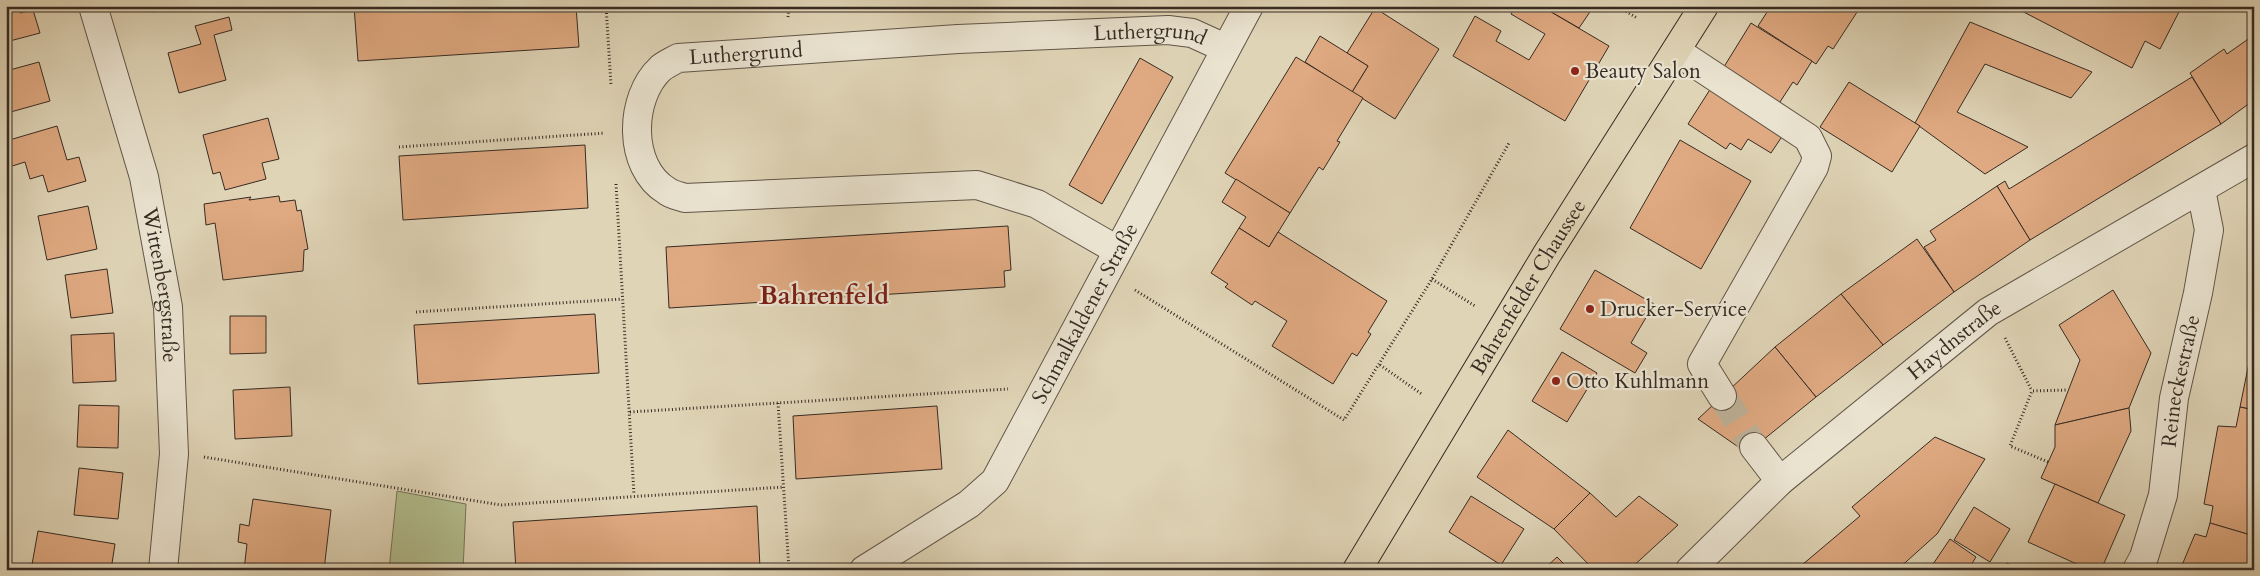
<svg xmlns="http://www.w3.org/2000/svg" width="2260" height="576" viewBox="0 0 2260 576" font-family="Cardo,serif">
<style>
.green{fill:#b2bd8e;stroke:#747458}
.building{fill:#dfa981;stroke:#362b23}
.lines{fill:none;stroke-linecap:round;stroke-linejoin:round}
.minor-tunnel{stroke:#bdb299;stroke-width:28;stroke-dasharray:28 14;stroke-linecap:butt}
.minor-casing{stroke:#605548;stroke-width:30}
.major-casing{stroke:#362b23;stroke-width:30}
.path{stroke:#362b23;stroke-width:3;stroke-dasharray:1 2.5;stroke-linecap:butt}
.minor{stroke:#eae3d0;stroke-width:28}
.major{stroke:#dfd4b6;stroke-width:28}
.poi-dot{fill:#8f2418;stroke:#eae3d0;stroke-width:2}
.labels{text-anchor:middle;stroke-width:4.5;stroke-linejoin:round;paint-order:stroke}
.street-label{font-size:21px;fill:#362b23;stroke:#eae3d0}
.poi-label{font-size:21px;fill:#362b23;stroke:#eae3d0;text-anchor:start}
.district-label{font-size:26px;font-weight:bold;fill:#7a1f14;stroke:#eae3d0}
</style>
<rect width="100%" height="100%" fill="#dfd4b6"/>
<filter id="stains"><feTurbulence type="fractalNoise" baseFrequency=".004" numOctaves="4"/><feColorMatrix values="0 0 0 0 .2 0 0 0 0 .09 0 0 0 0 .02 0 0 0 .5 -.17"/></filter>
<radialGradient id="worn" r=".72"><stop offset=".6" stop-color="#630" stop-opacity="0"/><stop offset="1" stop-color="#630" stop-opacity=".3"/></radialGradient>
<path class="green" d="M397,491l69,13 -3,66h-74z"/>
<g class="building">
<path d="M6,6h12l2,7 13,-3 7,23 -34,9z"/>
<path d="M152,6h25l-24,6z"/>
<path d="M354,6h222l3,41 -221,14z"/>
<path d="M1516,6h25l68,40 -44,75 -112,-65 22,-40 26,15 -5,10 33,19 16,-26 -34,-20z"/>
<path d="M1541,6h53l-15,22z"/>
<path d="M1771,6h90l-28,43 -5,-3 -12,18 -58,-38z"/>
<path d="M2012,6h170l-22,43 -15,-8 -13,27z"/>
<path d="M1375,8l64,41 -44,70 -43,-27 16,-26 -21,-13z"/>
<path d="M229,17l3,13 -18,5 12,45 -47,13 -11,-40 33,-9 -6,-18z"/>
<path d="M1970,22l122,50 -21,26 -86,-34 -28,48 71,35 -43,27 -70,-51z"/>
<path d="M1751,23l61,38 -15,24 -4,-3 -15,23 -56,-35z"/>
<path d="M2254,35v65l-33,24 -31,-51 34,-24 3,5z"/>
<path d="M1320,36l48,30 -16,26 -47,-30z"/>
<path d="M1296,57l67,41 -26,43 3,1 -17,28 -4,-3 -29,46 -65,-40z"/>
<path d="M1140,58l33,19 -71,127 -33,-19z"/>
<path d="M39,62l11,39 -43,12 -1,-42z"/>
<path d="M2192,77l29,47 -191,116 -33,-54 8,-5 4,8z"/>
<path d="M1849,82l71,44 -28,46 -72,-45z"/>
<path d="M1711,88l72,47 -12,18 -23,-14 -7,11 -11,-7 -4,6 -38,-25z"/>
<path d="M268,118l11,41 -17,4 4,16 -41,11 -5,-18 -7,2 -10,-39z"/>
<path d="M57,126l10,34 12,-3 7,24 -38,11 -5,-17 -13,4 -5,-17 -19,6v-27z"/>
<path d="M1680,140l71,41 -50,88 -71,-41z"/>
<path d="M585,145l3,63 -185,12 -4,-64z"/>
<path d="M1236,179l54,34 -21,34 -30,-19 7,-11 -24,-15z"/>
<path d="M1997,186l33,54 -76,52 -30,-45 12,-7 -6,-9z"/>
<path d="M279,196l1,6 15,-2 2,11 4,-1 7,39 -4,1 -1,21 -80,9 -8,-57 -9,2 -2,-21 47,-7 -2,3z"/>
<path d="M88,206l9,43 -50,11 -9,-44z"/>
<path d="M1008,226l3,44 -7,1 1,16 -336,21 -3,-61z"/>
<path d="M1239,228l30,19 9,-15 109,69 -19,31 3,2 -14,22 -5,-3 -19,31 -61,-38 15,-25 -32,-20 -3,4 -27,-18 3,-3 -17,-11z"/>
<path d="M1917,239l37,53 -71,53 -42,-51z"/>
<path d="M107,269l6,44 -42,5 -6,-43z"/>
<path d="M1595,270l59,34 -23,39 16,10 -12,20 -75,-44z"/>
<path d="M2113,290l38,63 -22,55 -74,17 25,-65 -21,-35z"/>
<path d="M1841,294l42,51 -67,52 -41,-50z"/>
<path d="M595,314l4,59 -181,11 -4,-59z"/>
<path d="M230,316h36v37l-36,1z"/>
<path d="M114,333l2,48 -43,2 -2,-48z"/>
<path d="M2254,338v72l-14,-3z"/>
<path d="M1775,347l41,50 -69,56 -49,-34z"/>
<path d="M1562,352l35,21 -30,49 -35,-21z"/>
<path d="M290,387l2,49 -57,3 -2,-49z"/>
<path d="M79,405l40,1 -1,42 -41,-1z"/>
<path d="M937,406l5,63 -146,10 -3,-63z"/>
<path d="M2240,407l14,3v126l-44,-13 3,-17 -9,-2 14,-78 18,1z"/>
<path d="M2129,408l2,23 -33,72 -57,-25 14,-31v-22z"/>
<path d="M1508,430l82,63 -36,36 -77,-52z"/>
<path d="M1935,437l50,22 -48,75 -40,36h-101l64,-54 -8,-9z"/>
<path d="M79,468l44,5 -5,46 -44,-4z"/>
<path d="M2055,484l70,31 -24,55h-11l-62,-28z"/>
<path d="M1590,493l26,24 23,-21 39,29 -49,45h-35l-40,-41z"/>
<path d="M1471,496l53,33 -23,36 -52,-33z"/>
<path d="M253,499l78,11 -7,60h-80l3,-26 -9,-2 2,-18 9,2z"/>
<path d="M757,506l3,62 -244,2 -3,-48z"/>
<path d="M1974,507l36,22 -20,33 -36,-22z"/>
<path d="M2210,523l44,13v34h-74l15,-36 11,3z"/>
<path d="M38,531l77,13 -4,26h-80z"/>
<path d="M1950,539l26,18 -8,13h-39z"/>
<path d="M1557,557l13,13h-27z"/>
<path d="M2007,563l13,7h-17z"/>
</g>
<g class="lines">
<path class="minor-tunnel" d="M1722,396l32,51"/>
<defs>
<g id="minor">
<path id="s1" d="M93,6l51,171 24,130 6,147 -11,116"/>
<path d="M1676,51l132,87 9,18 -3,11 -112,197 20,32"/>
<path id="s2" d="M1117,250l-80,-46 -60,-19 -292,13c-6,-2 -13,-3 -18,-7 -40,-24 -38,-94 -6,-123 5,-4 12,-7 17,-10l280,-19 210,-9 24,3 33,15"/>
<path d="M1754,447l26,34"/>
<path id="s3" d="M864,570l105,-66 26,-23 254,-475"/>
<path id="s4" d="M1690,570l90,-89 208,-169 266,-154"/>
<path id="s5" d="M2137,570l7,-13 19,-62 11,-97 24,-105 11,-63 -8,-40"/>
</g>
<g id="major">
<path id="s6" d="M1357,570l190,-316 157,-248"/>
</g>
</defs>
<use href="#minor" class="minor-casing"/>
<use href="#major" class="major-casing"/>
<g class="path">
<path d="M606,6l5,79"/>
<path d="M1617,6l20,12"/>
<path d="M788,17l1,-11"/>
<path d="M399,147l206,-14"/>
<path d="M616,184l18,311"/>
<path d="M1432,279l43,27"/>
<path d="M1135,290l209,130 88,-141 77,-136"/>
<path d="M416,312l206,-13"/>
<path d="M2005,338l27,53"/>
<path d="M1380,365l43,30"/>
<path d="M778,403l11,167"/>
<path d="M630,412l378,-23"/>
<path d="M204,457l297,48 283,-18"/>
<path d="M2048,462l-38,-16 22,-55 36,-1"/>
</g>
<use href="#minor" class="minor"/>
<use href="#major" class="major"/>
</g>
<g class="poi-dot">
<circle cx="1575" cy="71" r="5"/>
<circle cx="1590" cy="309" r="5"/>
<circle cx="1556" cy="381" r="5"/>
</g>
<g class="labels">
<g class="street-label">
<text dy="7" stroke="none"><textPath href="#s2" startOffset="1099">Luthergrund</textPath></text>
<text dy="7" stroke="none"><textPath href="#s2" startOffset="694">Luthergrund</textPath></text>
<text dy="7" stroke="none"><textPath href="#s1" startOffset="288">Wittenbergstraße</textPath></text>
<text dy="7" stroke="none"><textPath href="#s6" startOffset="331">Bahrenfelder Chaussee</textPath></text>
<text dy="7" stroke="none"><textPath href="#s3" startOffset="349">Schmalkaldener Straße</textPath></text>
<text dy="7" stroke="none"><textPath href="#s4" startOffset="351">Haydnstraße</textPath></text>
<text dy="7" stroke="none"><textPath href="#s5" startOffset="195">Reineckestraße</textPath></text>
</g>
<g class="poi-label">
<text x="1585" y="78">Beauty Salon</text>
<text x="1600" y="316">Drucker-Service</text>
<text x="1566" y="388">Otto Kuhlmann</text>
</g>
<g class="district-label">
<text x="824" y="304">Bahrenfeld</text>
</g>
</g>
<rect width="2260" height="576" fill="none" stroke="#dfd4b6" stroke-width="25"/>
<rect x="8" y="8" width="2245" height="561" fill="none" stroke="#362b23" stroke-width="2.5"/>
<rect x="12" y="12" width="2235" height="551" fill="none" stroke="#362b23"/>
<rect width="100%" height="100%" filter="url(#stains)"/>
<rect width="100%" height="100%" fill="url(#worn)"/>
</svg>
